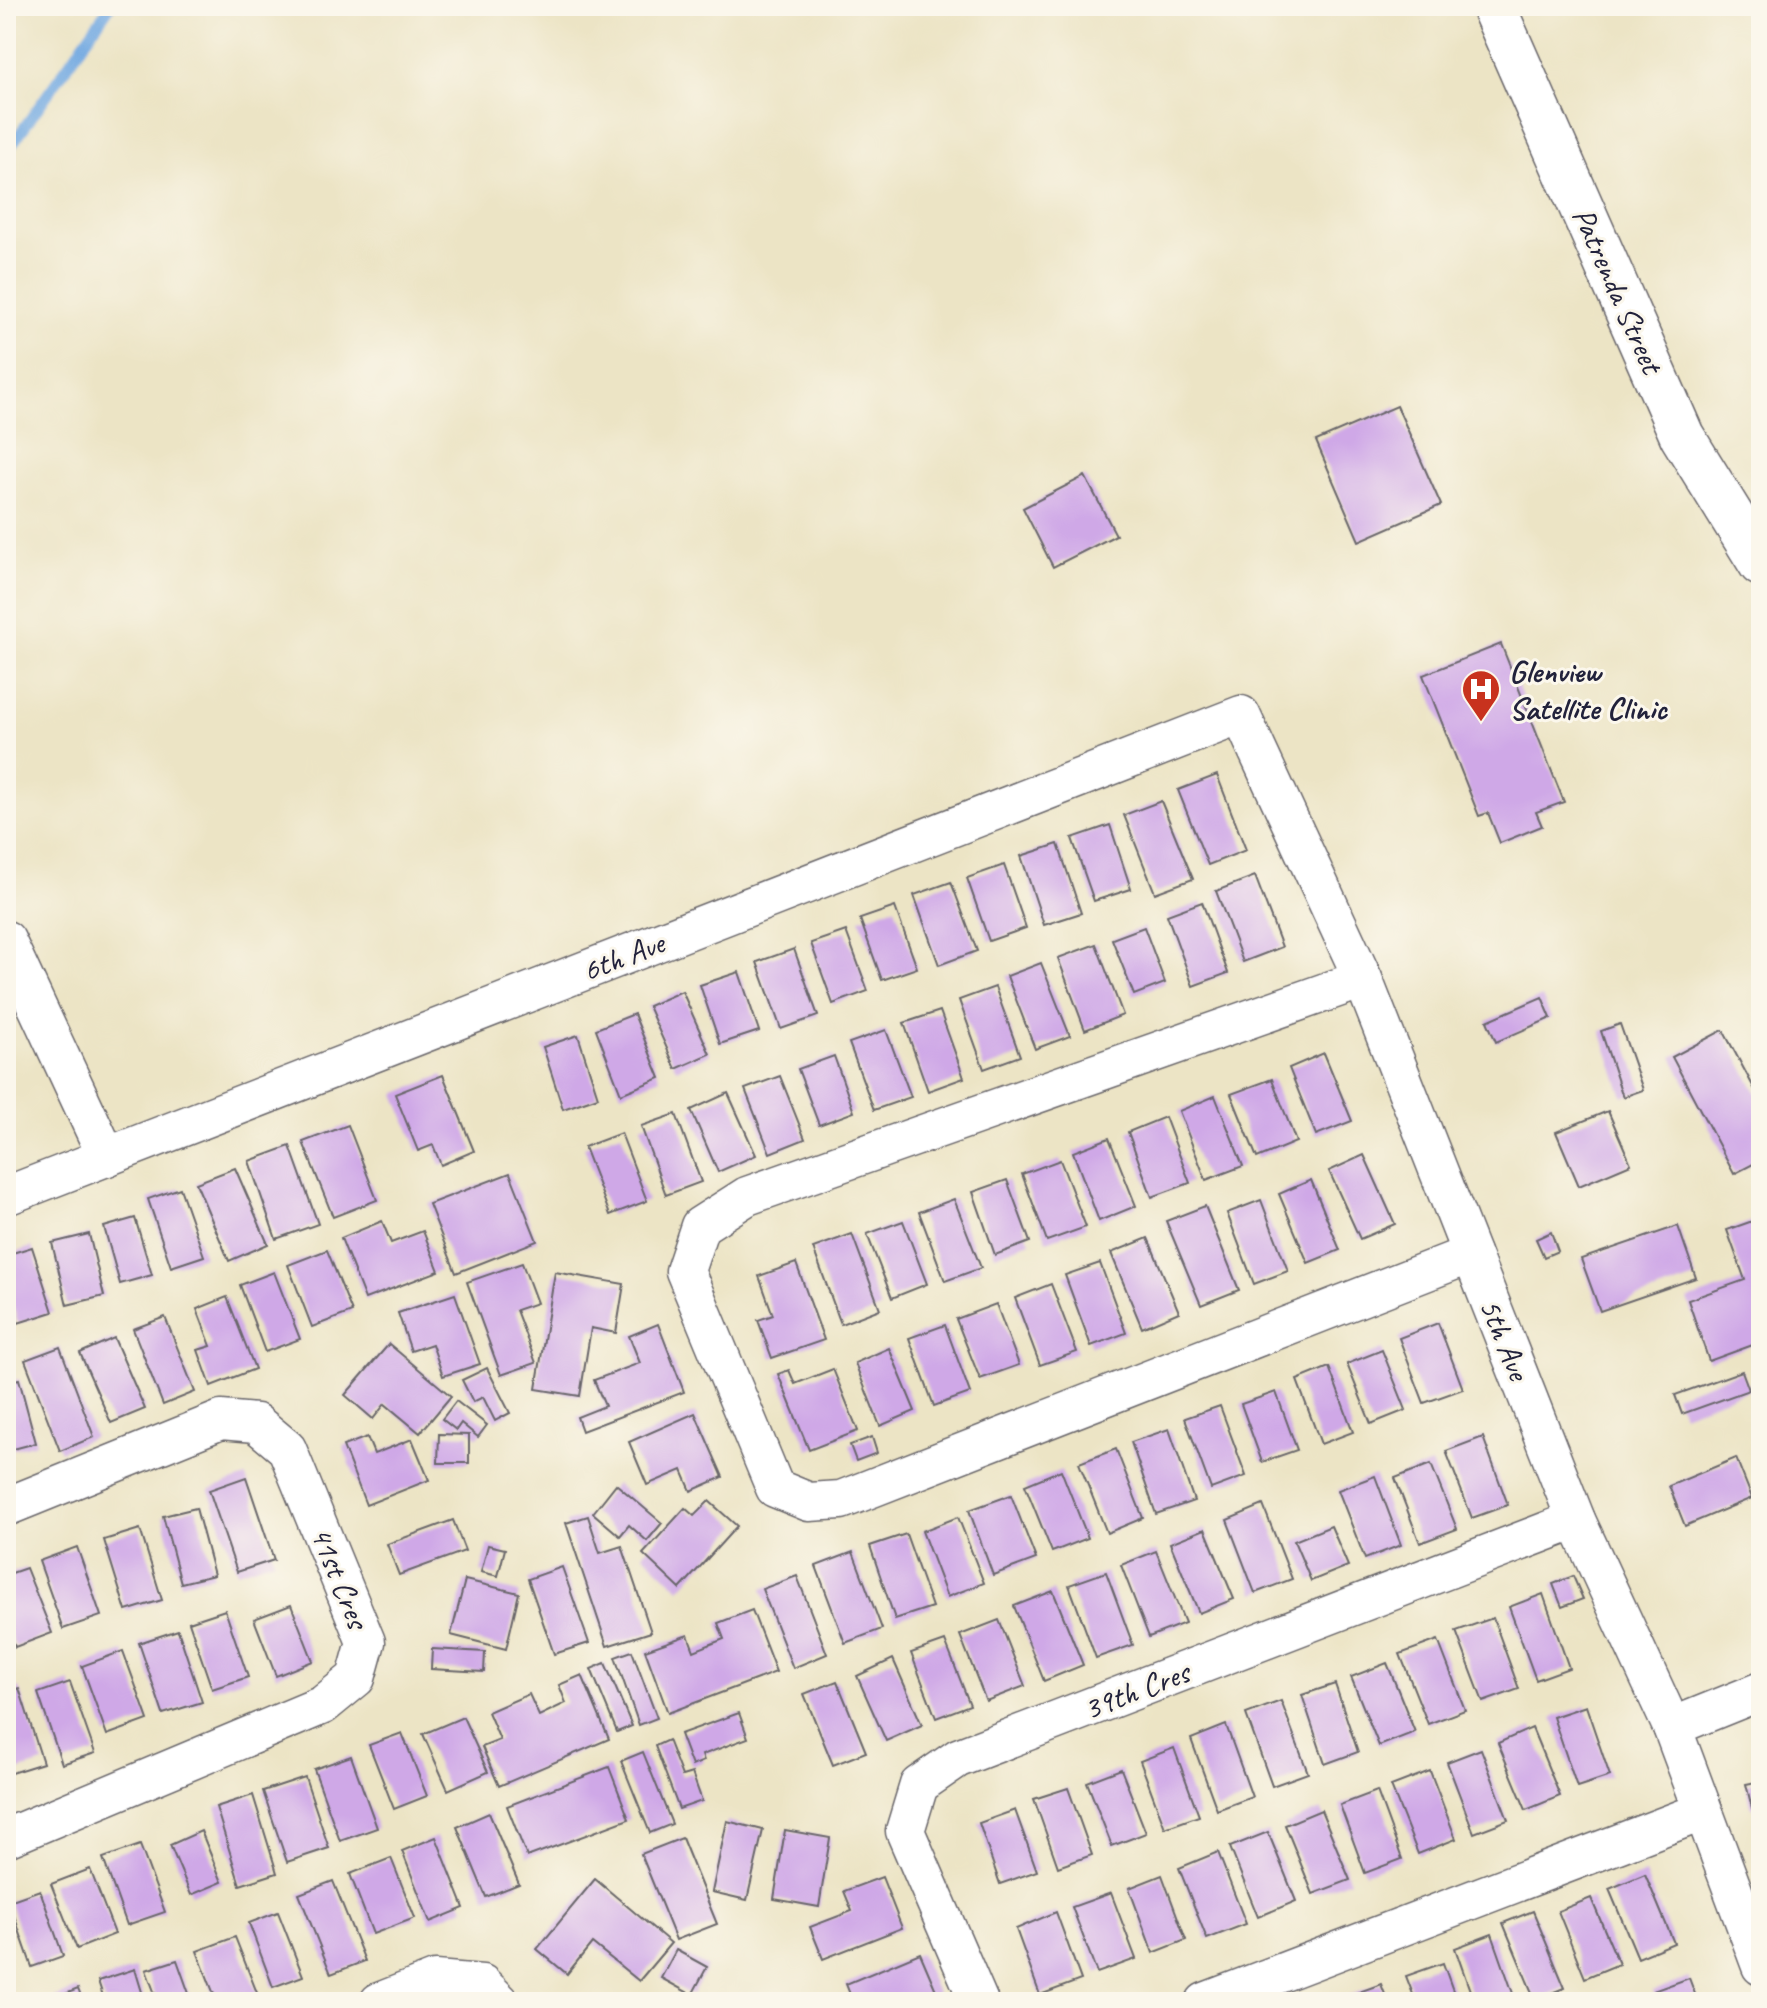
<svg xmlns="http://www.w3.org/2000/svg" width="1767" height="2008" viewBox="0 0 1767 2008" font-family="Caveat,sans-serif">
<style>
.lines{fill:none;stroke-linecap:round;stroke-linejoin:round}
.stream{stroke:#72a9e1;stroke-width:11}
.building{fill:#cfa8e7}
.minor-casing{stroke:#69666b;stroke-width:41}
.tertiary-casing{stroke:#69666b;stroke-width:47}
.minor{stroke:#fff;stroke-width:38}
.tertiary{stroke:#fff;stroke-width:44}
.labels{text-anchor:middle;stroke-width:6;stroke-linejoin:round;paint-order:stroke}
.street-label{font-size:32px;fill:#22223b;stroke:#fbf7ec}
.poi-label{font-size:32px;font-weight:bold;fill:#22223b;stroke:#fbf7ec;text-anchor:start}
</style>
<rect width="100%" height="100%" fill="#fbf7ec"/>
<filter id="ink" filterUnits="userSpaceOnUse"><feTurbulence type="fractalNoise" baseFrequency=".0125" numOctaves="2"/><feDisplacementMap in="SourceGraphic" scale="16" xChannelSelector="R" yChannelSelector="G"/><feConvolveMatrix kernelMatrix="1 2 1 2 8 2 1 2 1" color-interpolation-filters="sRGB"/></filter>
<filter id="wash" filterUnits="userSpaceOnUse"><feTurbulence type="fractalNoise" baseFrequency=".006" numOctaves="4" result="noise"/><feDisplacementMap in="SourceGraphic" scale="32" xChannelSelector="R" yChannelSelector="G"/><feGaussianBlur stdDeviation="1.8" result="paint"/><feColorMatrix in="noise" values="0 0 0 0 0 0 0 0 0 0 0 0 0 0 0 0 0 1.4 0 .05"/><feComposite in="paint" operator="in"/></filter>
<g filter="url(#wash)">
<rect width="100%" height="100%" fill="#ece4c5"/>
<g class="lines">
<path class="stream" d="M6,153l104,-147"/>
</g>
<g id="blocks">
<g class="building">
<path d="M1397,406l44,99 -82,36 -43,-100z"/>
<path d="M1085,476l31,59 -63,32 -30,-59z"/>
<path d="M1501,644l63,158 -28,10 6,14 -42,17 -12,-30 -9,3 -56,-141z"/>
<path d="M1217,775l29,75 -38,15 -30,-75z"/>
<path d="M1161,801l32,78 -38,14 -31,-78z"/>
<path d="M1110,825l21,64 -37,12 -22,-63z"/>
<path d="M1058,844l23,69 -37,12 -23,-69z"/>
<path d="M1004,865l22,63 -37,13 -22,-63z"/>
<path d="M1255,876l27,71 -39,15 -27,-71z"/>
<path d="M951,882l26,69 -38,14 -25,-70z"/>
<path d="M1202,902l26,71 -35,13 -26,-71z"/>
<path d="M895,907l22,61 -35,12 -22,-61z"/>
<path d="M1144,927l21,56 -31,12 -22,-56z"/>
<path d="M846,931l22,60 -35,13 -22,-61z"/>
<path d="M1096,944l27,71 -38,15 -27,-72z"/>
<path d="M794,949l24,67 -37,13 -24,-67z"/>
<path d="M1041,963l29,73 -35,13 -28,-73z"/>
<path d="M739,972l20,59 -39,13 -20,-59z"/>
<path d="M995,987l25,69 -36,13 -25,-69z"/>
<path d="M682,991l28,63 -34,15 -28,-63z"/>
<path d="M1542,997l9,21 -55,24 -9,-21z"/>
<path d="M940,1011l24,67 -36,13 -24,-68z"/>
<path d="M634,1014l26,64 -39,16 -25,-65z"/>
<path d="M1620,1024l23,66 -20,7 -22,-66z"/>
<path d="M886,1030l25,67 -37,13 -25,-67z"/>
<path d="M1723,1030l38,71 -3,72 -5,-9 -19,10 -62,-117z"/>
<path d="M578,1035l20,62 -35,12 -20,-62z"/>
<path d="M1324,1053l28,68 -36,14 -27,-67z"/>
<path d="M834,1056l20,56 -35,13 -21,-56z"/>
<path d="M443,1075l31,76 -33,14 -8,-20 -15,6 -23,-57z"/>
<path d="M780,1076l25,63 -35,14 -25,-64z"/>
<path d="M1272,1079l24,63 -39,16 -26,-64z"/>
<path d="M728,1093l28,62 -38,17 -27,-62z"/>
<path d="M1215,1096l28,70 -37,14 -27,-69z"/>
<path d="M1608,1111l23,53 -52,22 -23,-54z"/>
<path d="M676,1114l25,68 -35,13 -25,-69z"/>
<path d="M1165,1117l25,66 -38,14 -24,-65z"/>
<path d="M348,1125l29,75 -44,17 -30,-75z"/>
<path d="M621,1133l26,68 -37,14 -26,-68z"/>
<path d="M1109,1138l27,68 -37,15 -26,-69z"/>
<path d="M290,1146l28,78 -42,15 -27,-78z"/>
<path d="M1364,1155l31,69 -35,15 -31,-68z"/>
<path d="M1060,1160l26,67 -39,14 -25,-67z"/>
<path d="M235,1168l33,76 -39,17 -33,-78z"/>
<path d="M510,1173l27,68 -81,32 -27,-69z"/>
<path d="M1007,1180l23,62 -35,13 -22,-63z"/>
<path d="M1311,1180l29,70 -32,13 -29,-69z"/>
<path d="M180,1188l24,68 -33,11 -23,-68z"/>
<path d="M954,1199l27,69 -36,13 -26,-69z"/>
<path d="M1261,1200l27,71 -34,13 -27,-71z"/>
<path d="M1205,1206l34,84 -38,15 -35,-84z"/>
<path d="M135,1218l17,57 -32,9 -16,-57z"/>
<path d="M1761,1218v124l-52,19 -21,-61 57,-20 -18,-50z"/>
<path d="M382,1221l9,22 32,-12 16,40 -74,28 -24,-61z"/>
<path d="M903,1221l24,63 -35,14 -25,-64z"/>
<path d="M1678,1226l18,52 -96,33 -19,-52z"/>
<path d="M1551,1232l7,19 -14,6 -8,-18z"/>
<path d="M89,1234l15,62 -37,9 -15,-62z"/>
<path d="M852,1234l28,75 -39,15 -28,-76z"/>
<path d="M1148,1238l31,74 -37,16 -31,-75z"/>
<path d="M32,1247l21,65 -35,11 -12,-39v-29z"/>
<path d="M327,1250l25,62 -40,15 -24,-62z"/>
<path d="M522,1263l15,40 -21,7 20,53 -35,12 -34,-93z"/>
<path d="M796,1263l28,77 -52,18 -14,-38 15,-5 -14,-39z"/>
<path d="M1100,1263l26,70 -35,13 -26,-71z"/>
<path d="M274,1272l26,67 -35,13 -25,-67z"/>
<path d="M555,1272l69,12 -8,49 -25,-5 -11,68 -44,-7z"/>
<path d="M1051,1284l26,68 -37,13 -25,-67z"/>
<path d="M455,1294l25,70 -37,12 -11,-32 -21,7 -13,-38z"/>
<path d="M227,1297l28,72 -44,17 -13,-36 13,-4 -14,-37z"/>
<path d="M996,1304l23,61 -39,14 -24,-60z"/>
<path d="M165,1317l30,75 -32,13 -30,-76z"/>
<path d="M1438,1323l25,66 -39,14 -25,-65z"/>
<path d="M658,1324l26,68 -102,39 -5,-14 28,-11 -11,-26 46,-17 -11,-27z"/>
<path d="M945,1325l25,68 -36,13 -25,-68z"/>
<path d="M114,1338l31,71 -34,14 -31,-70z"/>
<path d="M389,1344l62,52 -31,37 -35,-29 -12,15 -28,-24z"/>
<path d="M60,1347l34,90 -34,14 -35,-91z"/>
<path d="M889,1348l26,63 -35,15 -25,-63z"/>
<path d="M1382,1350l24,60 -35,14 -24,-60z"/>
<path d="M1329,1367l24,65 -32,12 -24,-64z"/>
<path d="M487,1368l23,45 -15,8 -12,-24 -10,5 -11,-22z"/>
<path d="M833,1369l25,62 -49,19 -31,-76 11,-4 6,14z"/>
<path d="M1742,1371l7,19 -67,24 -7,-19z"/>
<path d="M19,1379l17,64 -30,8v-69z"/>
<path d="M1276,1392l21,58 -35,12 -21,-58z"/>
<path d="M456,1401l31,24 -9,12 -17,-14 -5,7 -14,-11z"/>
<path d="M1220,1406l26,70 -35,13 -26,-71z"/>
<path d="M695,1413l28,64 -32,14 -9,-21 -35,15 -18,-43z"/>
<path d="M1169,1429l25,72 -38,13 -25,-72z"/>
<path d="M439,1434l30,1v28h-31z"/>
<path d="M367,1437l7,17 38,-15 17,41 -63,25 -23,-59z"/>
<path d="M872,1437l5,16 -21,8 -6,-16z"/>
<path d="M1483,1437l25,68 -36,13 -26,-67z"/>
<path d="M1116,1449l27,69 -36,15 -28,-70z"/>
<path d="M1736,1458l16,40 -67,28 -16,-40z"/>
<path d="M1431,1464l26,65 -37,14 -25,-65z"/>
<path d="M1061,1470l27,68 -36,14 -27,-67z"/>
<path d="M1375,1476l26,69 -36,14 -27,-69z"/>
<path d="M246,1477l28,83 -37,12 -28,-82z"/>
<path d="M616,1484l46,39 -15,18 -18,-16 -9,11 -27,-23z"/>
<path d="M1011,1495l25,64 -43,16 -24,-65z"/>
<path d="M709,1501l28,25 -57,63 -37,-35 42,-46 9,8z"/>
<path d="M1263,1505l29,74 -37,14 -28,-73z"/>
<path d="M196,1508l18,67 -33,8 -18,-67z"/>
<path d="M588,1516l12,37 22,-7 29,86 -44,14 -41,-123z"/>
<path d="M958,1517l26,66 -37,14 -25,-66z"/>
<path d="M453,1520l12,31 -66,24 -12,-31z"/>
<path d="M1331,1526l17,40 -37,15 -17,-40z"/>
<path d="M140,1529l22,71 -36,11 -22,-71z"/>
<path d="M1205,1529l29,70 -35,14 -29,-70z"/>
<path d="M906,1534l26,73 -37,12 -25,-73z"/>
<path d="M488,1545l17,4 -7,27 -17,-4z"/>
<path d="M77,1547l24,69 -38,13 -24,-68z"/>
<path d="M1156,1551l29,72 -36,14 -28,-72z"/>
<path d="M853,1552l29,77 -37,14 -29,-77z"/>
<path d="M562,1567l27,76 -35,11 -26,-75z"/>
<path d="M26,1568l26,65 -37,14 -9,-25v-47z"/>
<path d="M1106,1572l27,73 -37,13 -27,-73z"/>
<path d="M797,1576l30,78 -34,14 -31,-79z"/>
<path d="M1573,1576l10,23 -21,8 -9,-23z"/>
<path d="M465,1580l54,13 -13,56 -55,-14z"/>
<path d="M1053,1591l30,74 -39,16 -30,-75z"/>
<path d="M1543,1594l26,74 -33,12 -27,-73z"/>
<path d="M291,1605l22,56 -37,15 -22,-57z"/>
<path d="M225,1610l23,67 -36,12 -23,-67z"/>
<path d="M752,1610l24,62 -108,41 -23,-63 43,-15 6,16 30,-12 -6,-16z"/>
<path d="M1493,1618l26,71 -36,13 -27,-71z"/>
<path d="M999,1620l26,66 -39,15 -26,-66z"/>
<path d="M178,1630l24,72 -39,12 -24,-71z"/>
<path d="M1438,1640l27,70 -37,14 -28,-70z"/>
<path d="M945,1641l25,64 -34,13 -25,-65z"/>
<path d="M432,1649l53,3 -1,20 -53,-3z"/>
<path d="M123,1651l25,69 -41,15 -25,-69z"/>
<path d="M632,1651l25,67 -18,7 -24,-68z"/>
<path d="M893,1659l29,66 -36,16 -29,-65z"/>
<path d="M605,1663l27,63 -15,6 -26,-63z"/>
<path d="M1387,1663l28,69 -36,14 -28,-69z"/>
<path d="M582,1675l27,64 -110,47 -17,-39 18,-7 -12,-28 41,-18 10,22 27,-13 -7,-18z"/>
<path d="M837,1681l29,71 -33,13 -29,-71z"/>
<path d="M70,1682l25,71 -33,11 -24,-71z"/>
<path d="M1335,1684l23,68 -33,12 -23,-69z"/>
<path d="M19,1688l24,75 -35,11 -2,-82z"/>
<path d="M1281,1701l27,72 -36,13 -26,-72z"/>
<path d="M1586,1706l24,70 -33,11 -24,-70z"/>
<path d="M739,1713l9,25 -46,17 2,6 -12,5 -12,-32z"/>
<path d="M463,1717l25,55 -40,18 -25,-56z"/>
<path d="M1226,1725l26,72 -35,13 -26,-71z"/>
<path d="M1532,1728l28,68 -34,14 -28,-67z"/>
<path d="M402,1733l25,63 -33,13 -25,-64z"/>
<path d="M668,1740l14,36 10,-3 10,28 -23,8 -24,-63z"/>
<path d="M1174,1748l25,68 -34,12 -25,-67z"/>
<path d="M1481,1749l27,71 -34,13 -27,-71z"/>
<path d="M643,1752l29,72 -22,9 -29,-72z"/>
<path d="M351,1756l26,72 -37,13 -26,-72z"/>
<path d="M609,1767l20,52 -102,38 -20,-51z"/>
<path d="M1121,1769l25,64 -34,13 -25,-64z"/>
<path d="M1430,1771l26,68 -38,15 -27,-68z"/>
<path d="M305,1777l24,71 -42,14 -24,-71z"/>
<path d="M1761,1781v24l-9,3 -6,-24z"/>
<path d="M1068,1788l24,67 -34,12 -24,-68z"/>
<path d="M1377,1791l25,68 -37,14 -25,-68z"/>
<path d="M253,1795l24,78 -37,12 -24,-78z"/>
<path d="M1015,1810l22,61 -37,13 -21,-61z"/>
<path d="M1321,1810l29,70 -37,14 -28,-69z"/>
<path d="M489,1813l30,71 -33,13 -29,-70z"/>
<path d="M727,1821l36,9 -16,70 -35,-8z"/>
<path d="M785,1830l45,8 -11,69 -45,-8z"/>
<path d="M201,1831l21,51 -31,13 -21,-50z"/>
<path d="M1268,1832l28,69 -38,16 -28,-70z"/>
<path d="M436,1837l28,71 -34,14 -28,-71z"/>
<path d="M682,1838l35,86 -41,16 -35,-86z"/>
<path d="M140,1845l25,67 -38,13 -24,-67z"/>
<path d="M1218,1852l28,72 -39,15 -28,-71z"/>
<path d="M391,1858l24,60 -42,16 -23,-60z"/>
<path d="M90,1869l25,65 -38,15 -26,-65z"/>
<path d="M1645,1874l29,69 -36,15 -29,-69z"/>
<path d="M1162,1875l24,65 -33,13 -24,-65z"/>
<path d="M882,1877l20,51 -79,31 -13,-32 42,-16 -8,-20z"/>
<path d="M595,1879l76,64 -32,38 -47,-38 -25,31 -30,-25z"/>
<path d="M333,1881l32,80 -34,13 -32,-80z"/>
<path d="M40,1890l23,66 -31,11 -23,-66z"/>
<path d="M1111,1893l25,66 -39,14 -25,-66z"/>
<path d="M1591,1898l28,66 -34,14 -27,-67z"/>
<path d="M1533,1911l32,77 -30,12 -32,-77z"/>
<path d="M278,1912l25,64 -30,11 -24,-64z"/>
<path d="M1056,1912l25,68 -41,15 -24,-66z"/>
<path d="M1492,1934l24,68h-42l-19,-54z"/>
<path d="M235,1937l24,61 -11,4h-31l-20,-51z"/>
<path d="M676,1950l31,17 -15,28 -31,-17z"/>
<path d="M920,1953l21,49h-88l-7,-18z"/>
<path d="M177,1960l15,42h-34l-12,-32z"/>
<path d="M1443,1963l14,39h-41l-10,-26z"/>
<path d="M135,1969l10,33h-40l-7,-21z"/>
<path d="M1689,1978l9,24h-41l-4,-11z"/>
<path d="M1381,1984l7,18h-38l-2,-6z"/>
<path d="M78,1989l5,13h-38z"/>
</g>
</g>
</g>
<g filter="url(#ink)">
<use href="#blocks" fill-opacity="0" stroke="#69666b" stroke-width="2"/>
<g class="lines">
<defs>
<g id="minor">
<path d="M6,940l101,217"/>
<path d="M1363,979l-616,217 -47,30 -15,45 90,217 34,14 32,-2 630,-246"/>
<path d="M6,1196l1235,-481 122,264 213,541 96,207 89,239"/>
<path d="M6,1507l215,-87 35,3 31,26 79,193 -10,36 -33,27 -317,133"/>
<path d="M1672,1727l89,-36"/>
<path d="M379,2002l56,-22 47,4 18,18"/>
<path d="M979,2002l-74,-171 14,-46 39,-27 618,-238"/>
<path d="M1205,2002l496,-190"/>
</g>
<path id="tertiary" d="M1493,6l189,430 79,128"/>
</defs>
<use href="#minor" class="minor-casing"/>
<use href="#tertiary" class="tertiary-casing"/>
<use href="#minor" class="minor"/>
<use href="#tertiary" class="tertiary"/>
</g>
</g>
<defs>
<symbol id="hospital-pin" viewBox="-11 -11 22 30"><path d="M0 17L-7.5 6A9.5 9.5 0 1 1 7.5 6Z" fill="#c8321e" stroke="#fbf7ec"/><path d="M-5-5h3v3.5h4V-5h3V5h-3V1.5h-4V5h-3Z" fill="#fff"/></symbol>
</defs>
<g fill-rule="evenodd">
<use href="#hospital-pin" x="1459" y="667" width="44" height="60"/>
</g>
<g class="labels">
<g class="street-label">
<text transform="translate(1618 290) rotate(66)" y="11">Patrenda Street</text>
<text transform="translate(623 956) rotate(-21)" y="11">6th Ave</text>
<text transform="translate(1505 1339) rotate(68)" y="11">5th Ave</text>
<text transform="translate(340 1577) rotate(68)" y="11">41st Cres</text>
<text transform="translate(1136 1690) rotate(-21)" y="11">39th Cres</text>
</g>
<g class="poi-label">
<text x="1509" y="682">Glenview<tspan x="1509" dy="37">Satellite Clinic</tspan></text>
</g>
</g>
<rect width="1767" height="2008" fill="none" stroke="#fbf7ec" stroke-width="32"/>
</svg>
